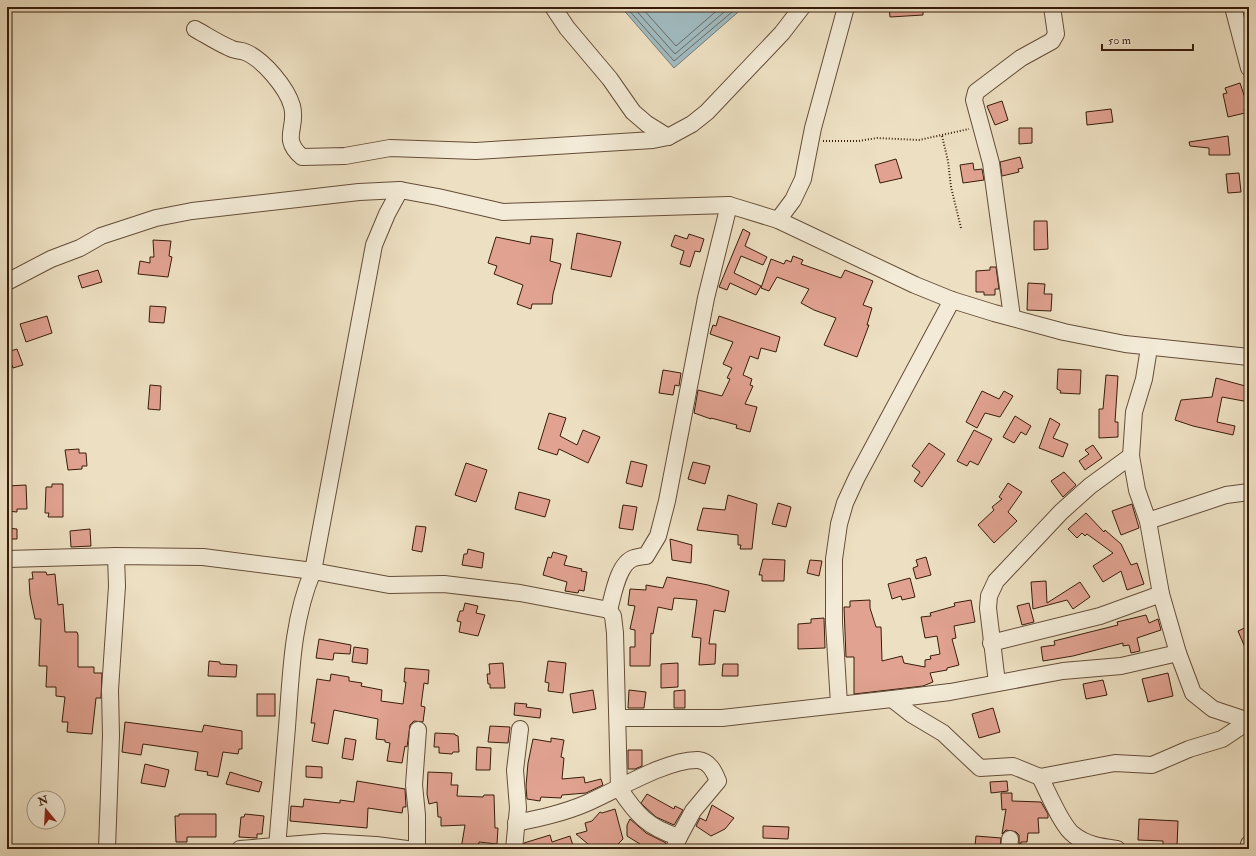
<svg xmlns="http://www.w3.org/2000/svg" width="1256" height="856" viewBox="0 0 1256 856" font-family="'IM FELL Double Pica',serif">
<style>
.water{fill:#a0babf;stroke:#767b77}
.lines{fill:none;stroke-linecap:round;stroke-linejoin:round}
.shore{stroke:#6c6b64;stroke-width:1}
.building{fill:#e1a291;stroke:#381c0a}
.minor-casing{stroke:#654d38;stroke-width:18}
.path{stroke:#381c0a;stroke-width:2;stroke-dasharray:1 2;stroke-linecap:butt}
.minor{stroke:#f3ebd7;stroke-width:16}
</style>
<rect width="100%" height="100%" fill="#ede0c2"/>
<filter id="stains"><feTurbulence type="fractalNoise" baseFrequency=".005" numOctaves="4"/><feColorMatrix values="0 0 0 0 .2 0 0 0 0 .09 0 0 0 0 .02 0 0 0 .5 -.17"/></filter>
<radialGradient id="worn" r=".72"><stop offset=".6" stop-color="#630" stop-opacity="0"/><stop offset="1" stop-color="#630" stop-opacity=".3"/></radialGradient>
<path class="water" d="M621,7h123l-70,61z"/>
<g class="lines">
<g class="shore">
<path d="M626,7l48,54 64,-54"/>
<path d="M633,7l42,47 55,-47"/>
<path d="M641,7l35,39 45,-39"/>
</g>
</g>
<g class="building">
<path d="M889,7h34v8l-33,2z"/>
<path d="M1240,83l5,15 4,-2v12l-5,1 1,4 -17,4 -5,-23 4,-1 -2,-5z"/>
<path d="M1002,101l6,19 -13,5 -8,-19z"/>
<path d="M1111,109l2,13 -26,3 -1,-13z"/>
<path d="M1019,128h13v15l-13,1z"/>
<path d="M1228,136l2,19h-21v-7l-19,-2 -1,-4z"/>
<path d="M1020,157l3,11 -5,1 1,3 -17,4 -2,-14z"/>
<path d="M896,159l6,19 -22,5 -5,-18z"/>
<path d="M973,163l1,7 8,-1 2,11 -21,3 -3,-18z"/>
<path d="M1239,173l2,19 -13,1 -2,-19z"/>
<path d="M1034,221h13l1,28 -14,1z"/>
<path d="M743,229l7,4 -5,13 22,11 -4,8 -22,-9 -7,17 27,13 -5,9 -26,-12 -3,7 -8,-3z"/>
<path d="M577,233l44,9 -10,35 -40,-8z"/>
<path d="M689,234l15,5 -4,13 -5,-1 -5,16 -10,-3 4,-13 -13,-5 4,-11 12,4z"/>
<path d="M531,236l22,3 -3,22 11,3 -8,30 -1,10h-20l-1,5 -14,-5 6,-19 -29,-11 3,-8 -9,-3 8,-26 34,7z"/>
<path d="M153,240l18,1 -2,15 3,1 -4,20 -30,-3 2,-13 10,2v-6h4z"/>
<path d="M793,256l10,4 -2,4 40,14 4,-8 28,11 -10,24 9,3 -5,17h2l-12,32 -33,-12 12,-27 -22,-8 -13,-7 8,-14 -32,-12 -8,14 -8,-3 10,-29 13,5 2,-4 5,2z"/>
<path d="M990,267h6l3,22h-4v6h-11v-3h-8v-21l14,-1z"/>
<path d="M98,270l4,12 -20,6 -4,-12z"/>
<path d="M1028,283l17,1 -1,10h8l-1,17 -24,-1z"/>
<path d="M150,306l16,1 -2,16 -15,-1z"/>
<path d="M47,316l5,17 -26,9 -6,-18z"/>
<path d="M719,316l61,21 -4,15 -15,-4 -3,11 -8,-3 -7,19 9,4 -2,6 3,1 -8,18 12,3 -7,25 -14,-4 1,-3 -26,-7v1l-17,-6 4,-23 24,6 8,-17 -3,-1 5,-10 -9,-4 10,-22 -23,-8 3,-9 3,1z"/>
<path d="M17,349l6,16 -10,3 -1,-3 -5,2v-15z"/>
<path d="M1058,369l23,1 -1,24 -20,-1 1,-2 -4,-2z"/>
<path d="M663,370l18,3 -2,13 -4,-1 -2,10 -14,-2z"/>
<path d="M1106,375l12,1 -3,46h3v15l-19,1v-29h4z"/>
<path d="M1216,378l33,9v15l-27,-5 -5,25 18,4 -2,9 -40,-9 -18,-6 6,-20 31,-3z"/>
<path d="M150,385l11,1 -1,24 -12,-1z"/>
<path d="M982,391l17,8 5,-8 9,5 -13,21 -15,-4 -8,15 -11,-6z"/>
<path d="M549,413l17,5 -6,18 17,9 6,-15 17,7 -12,26 -29,-14 -2,6 -19,-6z"/>
<path d="M1015,416l16,10 -5,9 -5,-3 -7,11 -11,-6z"/>
<path d="M1050,418l10,6 -7,14 15,6 -5,13 -24,-9z"/>
<path d="M974,430l18,9 -14,26 -8,-4 -3,5 -10,-5z"/>
<path d="M929,443l16,11 -23,33 -8,-6 6,-9 -8,-6z"/>
<path d="M1093,445l9,13 -17,12 -6,-9 10,-7 -4,-4z"/>
<path d="M79,449v4h7l1,13h-5v3l-14,1 -3,-20z"/>
<path d="M631,461l16,4 -5,22 -16,-4z"/>
<path d="M693,462l17,4 -5,18 -17,-5z"/>
<path d="M466,463l21,7 -11,32 -21,-7z"/>
<path d="M1064,472l12,13 -13,12 -12,-16z"/>
<path d="M1008,483l14,9 -14,20 9,9 -23,22 -16,-18 16,-15 -2,-3 10,-8 -3,-2z"/>
<path d="M52,484h11v33h-15l1,-4h-4l1,-26h6z"/>
<path d="M26,485l1,24h-10v3l-10,-1v-25z"/>
<path d="M519,492l31,8 -5,17 -30,-8z"/>
<path d="M728,495l29,9 -5,45h-12l1,-4h-3v-10l-41,-5 6,-22 22,2z"/>
<path d="M778,503l13,4 -5,20 -14,-3z"/>
<path d="M1132,504l7,24 -18,7 -9,-24z"/>
<path d="M623,505l14,2 -4,23 -14,-2z"/>
<path d="M1086,513l18,19 1,-2 16,14 10,21 6,-2 7,21 -17,6 -6,-19 -18,11 -10,-16 20,-13 -26,-19 -2,2 -3,-3 -5,5 -9,-9z"/>
<path d="M416,526l10,1 -4,25 -10,-2z"/>
<path d="M7,528l10,1v10h-10z"/>
<path d="M90,529l1,17 -20,1 -1,-16z"/>
<path d="M670,539l22,6 -1,18 -19,-3z"/>
<path d="M468,549l16,4 -2,15 -20,-3 2,-11h3z"/>
<path d="M553,552l14,4 -3,9 18,4 -1,2 6,1 -3,19 -5,-1 -1,3 -13,-2 2,-9 -24,-7 5,-18 3,1z"/>
<path d="M926,557l5,18 -15,4 -3,-11 5,-2 -2,-6z"/>
<path d="M763,559l22,1 -1,21h-22v-6h-3z"/>
<path d="M810,560l12,1 -3,15 -12,-3z"/>
<path d="M32,572h14l1,3 8,-1 3,31 5,-1 2,28h12l1,3v32h16v6h8l-1,25h-5l-4,36 -25,-2 1,-10h-6l3,-25 -9,-1v-9h-10l1,-21h-8l2,-47h-6l-5,-24 -1,-16h4z"/>
<path d="M667,577l41,8 21,6 -4,21 -11,-2 -5,34h7l-1,20 -16,1 2,-27 -9,-1 5,-37 -23,-2 -2,12 -14,-3 -5,27 -2,-1 -1,33h-20v-19h5v-17l-5,-1 5,-23 -7,-1 2,-16 16,1v-5l17,3z"/>
<path d="M910,578l5,19 -13,3 -1,-4 -9,3 -4,-15z"/>
<path d="M1046,581l1,22 33,-21 10,15 -17,12 -6,-9 -34,9 -2,-27z"/>
<path d="M870,600v8l6,19h5l1,34 20,-5 2,7 21,4v-7l6,-1 -1,-3 10,-2 -3,-18 -12,2 -4,-21 10,-1 -1,-3 25,-7 -1,-3 17,-3 4,22 -21,4 2,12 -4,1 7,26 -12,3v2l-17,3 3,9 -10,4 -69,8v-37h-8l-2,-50h6v-6z"/>
<path d="M465,603l13,3 -2,7 9,2 -7,21 -19,-4 2,-10 -4,-1 3,-10h3z"/>
<path d="M1029,603l5,19 -12,3 -5,-19z"/>
<path d="M1146,615l3,8 9,-4 3,11 -24,8 3,13 -9,2 -2,-8 -6,1v-3l-50,13 -30,5 -2,-14 14,-2 -1,-4 64,-16 -1,-3z"/>
<path d="M824,618l1,30 -27,1v-25l13,-1v-4z"/>
<path d="M1249,626v31l-11,-26z"/>
<path d="M319,639l32,6 -1,9 -16,-1 -1,7 -17,-2z"/>
<path d="M354,647l14,2 -1,15 -15,-2z"/>
<path d="M209,661l11,1v2l17,1 -1,12 -28,-1z"/>
<path d="M548,661l18,2 -3,30 -15,-2 1,-8 -4,-1z"/>
<path d="M503,663l2,25h-15v-4h-2l-1,-10h3l-1,-10z"/>
<path d="M678,663v24l-17,1v-24z"/>
<path d="M723,664h15v12h-16z"/>
<path d="M405,668l24,2 -1,14 -4,-1 -3,23 4,1 -2,15 -9,-1 -4,4 -3,22 -2,-1 -3,17 -15,-2 3,-18 -5,-1v-2l-9,-1 2,-20 -44,-9 -6,34 -16,-3 3,-18h-4l6,-44 13,2 1,-7 18,3v4l13,2 -1,3 21,4 -1,11 22,3 3,-22h-2z"/>
<path d="M1168,673l5,23 -25,6 -6,-23z"/>
<path d="M1103,680l4,15 -21,4 -3,-15z"/>
<path d="M593,690l3,19 -23,4 -3,-19z"/>
<path d="M629,690l17,2 -2,16h-16z"/>
<path d="M685,690v18h-11v-17z"/>
<rect x="257" y="694" width="18" height="22"/>
<path d="M515,703l12,1 -1,3 15,2 -1,9 -26,-3z"/>
<path d="M993,708l7,24 -21,6 -7,-24z"/>
<path d="M125,722l77,10 2,-7 38,6v18h-3l-1,5 -15,-2 -5,25 -11,-2 1,-3 -13,-2 3,-18 -55,-8 -2,11 -19,-3z"/>
<path d="M490,726l20,1 -2,16 -20,-1z"/>
<path d="M435,733l20,1v1l3,1 1,16h-6l-1,2 -13,-1v-6h-5z"/>
<path d="M345,738l11,2 -3,20 -11,-2z"/>
<path d="M551,738l13,2 -3,17 3,1 -2,21 22,-2 1,6 16,-4 2,6 -17,8 -24,2 -1,3 -20,-1 -1,4 -13,-2 -1,-13 2,-23 5,-24 18,3z"/>
<path d="M477,747l14,1 -1,22h-14z"/>
<path d="M628,750h14v16l-7,3h-7z"/>
<path d="M145,764l24,6 -4,17 -24,-4z"/>
<path d="M306,766l16,1v11l-16,-1z"/>
<path d="M230,772l32,10 -3,10 -33,-8z"/>
<path d="M428,772l24,1 -1,12h7l-1,11 26,1 1,-2h10l1,33h3l-1,16 -18,-2 -1,7h-17l4,-24 -24,1v-9h-3l-1,-15 -8,2 -2,-10z"/>
<path d="M357,781l48,8 1,18h-3l-1,6 -34,-5 -1,20 -77,-7 1,-15 12,1 1,-8 36,4v-3l14,2z"/>
<path d="M1007,781l1,10 -17,2 -1,-11z"/>
<path d="M1001,793h11v8l29,1 7,12v4h-10l1,15h-11l-1,9h-6l-1,7h-1v-14l-3,-3 -10,-2 -4,4 4,-25 -4,1z"/>
<path d="M647,794l27,15 1,-3 8,4 -9,15 -18,-8 -12,-11 -3,-3z"/>
<path d="M712,805l22,13 -9,11 -14,7 -15,-10 4,-8 6,3z"/>
<path d="M615,809l8,30 -10,10h-19l-18,-15 11,-3 -2,-8 7,-2 8,-9 2,1z"/>
<path d="M179,814h37v23h-29v5h-11l-1,-26h4z"/>
<path d="M245,814l19,2 -2,18h-5v4l-18,-1 2,-20h3z"/>
<path d="M630,819l16,14 20,10 -3,6h-15l-21,-13v-11z"/>
<path d="M1139,819l39,2 -1,26h-14v-6l-25,-1z"/>
<path d="M763,826l26,1 -1,12 -25,-1z"/>
<path d="M550,835l2,7 18,-6 4,13h-50v-6z"/>
<path d="M976,836l25,2 -1,10 -25,-2z"/>
</g>
<g class="lines">
<defs>
<g id="minor">
<path d="M553,7l14,21 43,51 23,33 14,12 21,13 24,-13 15,-12 75,-79 20,-26"/>
<path d="M1233,7l16,61"/>
<path d="M195,29c11,6 23,14 35,19 5,3 10,2 15,4 18,7 42,36 47,54 6,22 -12,32 10,51l43,-1 45,-8 86,3 177,-11 15,-3"/>
<path d="M778,220l15,-20 10,-21 10,-51 33,-121"/>
<path d="M7,282l44,-23 29,-11 21,-12 55,-18 36,-7 167,-19 41,-2 38,7 65,15 226,-7 49,15 137,65 37,15 42,13 70,19 61,12 124,13"/>
<path d="M1012,317l-21,-154 -17,-63 2,-8 45,-34 31,-17 4,-7 -4,-27"/>
<path d="M1149,348l-5,31 -10,33 -3,44 6,34 11,31 13,73 17,59 15,40 20,16 36,12"/>
<path d="M1148,521l78,-26 23,-3"/>
<path d="M7,559l109,-3 87,1 110,14 76,14 55,-1 76,9 89,17 4,6 2,17 4,155c17,26 29,40 60,49"/>
<path d="M609,610c4,-14 9,-47 25,-52 4,-1 8,-2 12,-2l12,-20 9,-35 39,-203 23,-93"/>
<path d="M991,643l109,-27 61,-22"/>
<path d="M997,683l-9,-75 1,-12 7,-15 65,-69 29,-26 41,-30"/>
<path d="M892,699l19,15 32,19 37,35 33,-2 27,11 75,-14 37,2 37,-16 33,-10 27,-18"/>
<path d="M839,704l-5,-81v-64l5,-35 6,-21 12,-26 95,-177"/>
<path d="M618,718h104l170,-19 58,-7 113,-21 58,-5 57,-13"/>
<path d="M1040,777c7,13 22,50 34,58 12,10 29,12 43,14"/>
<path d="M516,823c24,-5 48,-10 71,-20 28,-12 80,-44 111,-43 11,1 16,11 20,21l-25,30 -14,26 -5,12"/>
<path d="M277,847c3,-40 7,-80 10,-120 4,-52 5,-107 26,-156l61,-326 13,-31 13,-24"/>
<path d="M107,849l4,-113 -1,-46 7,-104 -1,-30"/>
<path d="M240,849l84,-7 52,3 31,4"/>
<path d="M417,849v-34l-3,-30 4,-55"/>
<path d="M514,849l4,-41 -3,-38 5,-41"/>
<path d="M1009,849l1,-10"/>
<path d="M1248,849l1,-5"/>
</g>
</defs>
<use href="#minor" class="minor-casing"/>
<g class="path">
<path d="M942,136l6,25 3,26 10,41"/>
<path d="M823,141h36l18,-3 42,2 50,-11"/>
</g>
<use href="#minor" class="minor"/>
</g>
<rect width="1256" height="856" fill="none" stroke="#ede0c2" stroke-width="24"/>
<rect x="8" y="8" width="1240" height="840" fill="none" stroke="#381c0a" stroke-width="2"/>
<rect x="12" y="12" width="1232" height="832" fill="none" stroke="#381c0a"/>
<g transform="translate(46 810) rotate(342)"><circle r="19" fill="#f3ebd7" stroke="#a89885"/>
<path d="M0-3L7 15L0 10L-7 15Z" fill="#8f2418"/>
<text y="-6" font-size="11" font-weight="bold" text-anchor="middle" fill="#381c0a">N</text>
</g>
<path d="M1102 44v6h91v-6" fill="none" stroke="#381c0a" stroke-width="2"/>
<text x="1108" y="44" font-size="12" fill="#381c0a" stroke="#f3ebd7" stroke-width="3" paint-order="stroke">50 m</text>
<rect width="100%" height="100%" filter="url(#stains)"/>
<rect width="100%" height="100%" fill="url(#worn)"/>
</svg>
